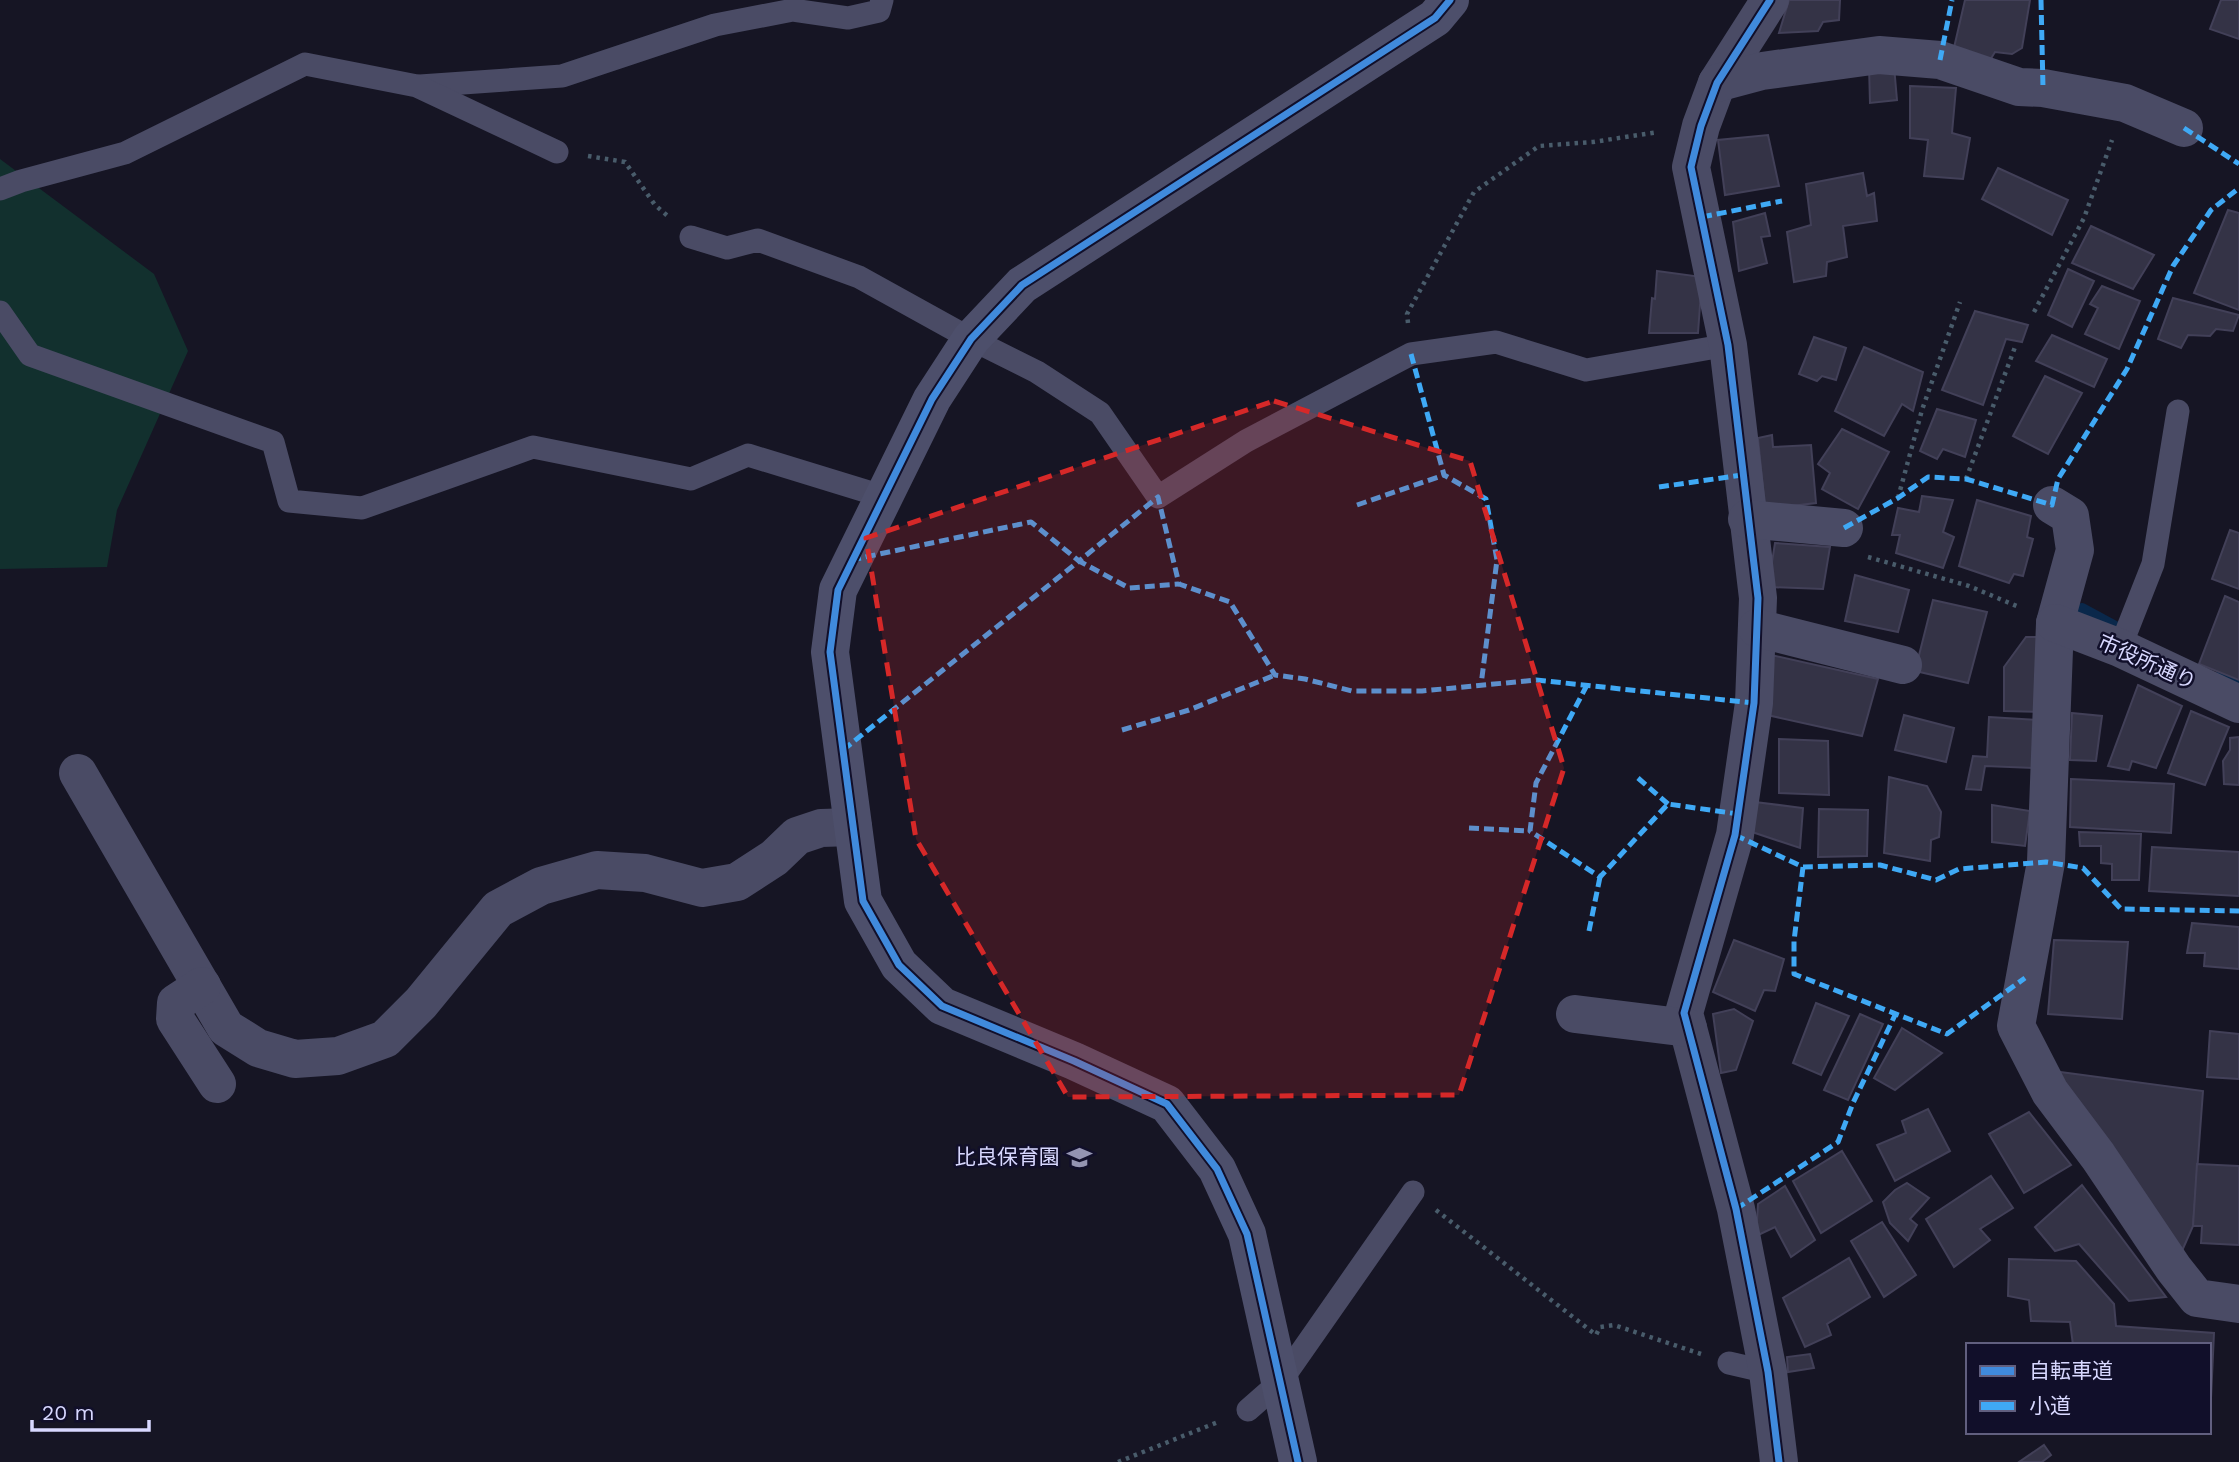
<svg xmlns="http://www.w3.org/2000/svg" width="2239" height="1462" viewBox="0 0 2239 1462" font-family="'Work Sans','Noto Sans JP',sans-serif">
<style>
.green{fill:#12302e}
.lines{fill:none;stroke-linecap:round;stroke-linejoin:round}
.stream{stroke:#0a284b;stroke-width:12}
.building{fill:#343346;stroke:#424058;stroke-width:2}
.path{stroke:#495c6b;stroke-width:4.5;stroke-dasharray:3.5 5;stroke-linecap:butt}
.lane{stroke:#4a4b65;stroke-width:23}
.street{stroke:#4a4b65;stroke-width:38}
.secondary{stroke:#4d4f6b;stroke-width:38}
.quiet{stroke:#3fa9f5;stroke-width:5;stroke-dasharray:10 5;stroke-linecap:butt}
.cycleway-casing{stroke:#110f2a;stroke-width:11}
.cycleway{stroke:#408adc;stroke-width:7}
.marked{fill:#d62828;fill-opacity:0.2;stroke:#d62828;stroke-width:5;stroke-dasharray:14 9;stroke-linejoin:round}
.labels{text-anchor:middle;stroke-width:5;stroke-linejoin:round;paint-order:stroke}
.street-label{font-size:21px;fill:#d8d8ff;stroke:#110f2a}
.poi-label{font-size:21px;fill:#d8d8ff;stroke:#110f2a;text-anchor:end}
</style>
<rect width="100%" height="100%" fill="#161524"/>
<path class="green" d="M0,159l154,115 34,77 -71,159 -10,57 -107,2z"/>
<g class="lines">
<g class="stream">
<path d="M2082,609l37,20"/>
<path d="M2222,675l17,6"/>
</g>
</g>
<g class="building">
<path d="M1789,0h51l-1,20 -16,2 -5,9 -39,2z"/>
<path d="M1965,0h65l-8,48 -10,6 -17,-2 -5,8 -37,-8z"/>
<path d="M2221,0h18v39l-29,-10z"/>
<path d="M1869,66h25l3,34 -27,3z"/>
<path d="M1910,86l46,2 -4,45 18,5 -7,41 -39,-3 4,-36 -18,-2z"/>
<path d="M1768,135l11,51 -54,9 -7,-55z"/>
<path d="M1998,168l70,32 -16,35 -70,-36z"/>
<path d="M1863,173l4,23 7,-3 3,28 -34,5 4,31 -20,5 -1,14 -32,6 -7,-50 24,-7 -5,-41z"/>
<path d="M2228,210l11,3v97l-45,-17z"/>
<path d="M1765,213l5,23 -9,1 6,26 -28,8 -6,-49z"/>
<path d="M2091,226l63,29 -21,34 -61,-26z"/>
<path d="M2068,269l26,12 -22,46 -24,-12z"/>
<path d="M1657,271l45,6 -4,56h-49l3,-35 3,1z"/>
<path d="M2102,286l38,15 -21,48 -34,-15 13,-26 -8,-4z"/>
<path d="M2173,298l66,17 -6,16 -17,-2 -6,7 -22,-1 -7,13 -23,-9z"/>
<path d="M1975,311l53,14 -6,17 -16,-3 -23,66 -41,-15z"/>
<path d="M2052,335l55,24 -13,28 -58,-26z"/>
<path d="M1814,337l32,11 -10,32 -14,-4 -5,5 -18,-7z"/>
<path d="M1864,347l59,25 -10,39 -11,-7 -18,32 -49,-25z"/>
<path d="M2045,376l37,17 -34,61 -35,-18z"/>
<path d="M1937,409l39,11 -11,37 -22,-8 -6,10 -17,-8z"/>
<path d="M1842,429l47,23 -31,57 -36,-20 8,-16 -12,-9z"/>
<path d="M1772,435l1,12 38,-2 5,58 -51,6 -7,-71z"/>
<path d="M1922,496l31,4 -10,32 11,5 -11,31 -47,-15 4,-18h-8l6,-27 21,4z"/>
<path d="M1977,500l54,16 -4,21 6,2 -10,37 -9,-2 -5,9 -50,-17z"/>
<path d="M2230,530l9,3v56l-27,-10z"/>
<path d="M1775,543l55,4 -7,42 -55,-2z"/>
<path d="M1855,575l54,15 -11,42 -53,-11z"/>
<path d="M2225,596l14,6v78l-40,-16z"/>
<path d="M1933,600l54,12 -19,71 -53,-12z"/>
<path d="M2026,637h17l-4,75 -35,-1v-44z"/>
<path d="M1771,655l107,24 -16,57 -95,-21z"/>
<path d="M2138,685l44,21 -26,62 -24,-7 -3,9 -21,-4z"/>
<path d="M2191,711l38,16 -24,58 -37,-12z"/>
<path d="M2072,713l30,3 -6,45 -26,-1z"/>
<path d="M1904,715l50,13 -8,34 -51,-12z"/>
<path d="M1989,717l49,3 -3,48 -50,-2 -4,24 -15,-1 7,-33 14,1z"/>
<path d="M2239,737v48l-15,-1 -1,-23 7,-11v-12z"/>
<path d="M1779,739l49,2 1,54 -50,-2z"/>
<path d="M1889,777l38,9 14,26 -2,25 -8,3 -1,21 -46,-8z"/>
<path d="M2071,779l103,5 -3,49 -101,-6z"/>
<path d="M1755,802l48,6 -3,40 -48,-16z"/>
<path d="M1992,805l38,6 -5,35 -33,-4z"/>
<path d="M1819,809l49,1 -1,46 -49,1z"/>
<path d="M2079,832l62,2 -2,46h-27v-16l-11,-1v-17h-21z"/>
<path d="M2152,847l87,5v44l-90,-5z"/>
<path d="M2192,923l47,4v42l-35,-3 1,-13h-18z"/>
<path d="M1734,940l50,19 -9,32 -11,-1 -9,21 -42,-19z"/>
<path d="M2054,940l74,2 -6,77 -74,-5z"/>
<path d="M1816,1003l33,13 -28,59 -28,-12z"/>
<path d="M1734,1009l19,12 -17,49 -15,3 -8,-59z"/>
<path d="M1860,1014l23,10 -35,76 -24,-10z"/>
<path d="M1902,1028l40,25 -47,37 -21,-12z"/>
<path d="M2210,1031l29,3v45l-32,-2z"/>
<path d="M2053,1071l150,20 -10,135 -19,43z"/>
<path d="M1928,1109l22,42 -55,30 -18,-36 29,-12 -4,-12z"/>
<path d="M2029,1112l42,53 -47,28 -35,-59z"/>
<path d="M1842,1151l30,50 -51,32 -28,-52z"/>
<path d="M2197,1164l42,2v79l-38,-2 1,-17h-9z"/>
<path d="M1991,1176l22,32 -33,21 10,11 -36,27 -28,-48z"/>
<path d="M1907,1183l22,15 -19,21 7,6 -9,16 -18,-18 -7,-21 12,-12z"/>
<path d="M2082,1185l84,112 -37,4 -50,-57 -24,7 -20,-24z"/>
<path d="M1785,1186l30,54 -24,17 -16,-30 -19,9 2,-32z"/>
<path d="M1882,1222l34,53 -32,22 -33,-56z"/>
<path d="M1849,1258l21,39 -43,27 4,11 -26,12 -22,-49z"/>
<path d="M2009,1259l67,2 38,43 2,22 98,7 -3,65h-2v-53h-136l-3,-23 -39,-1 -2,-21 -21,-4z"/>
<path d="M1810,1354l4,14 -26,4 -1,-15z"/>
<path d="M2044,1445l7,10 -9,7h-23z"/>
</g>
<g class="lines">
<g class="path">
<path d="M588,156l37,6 30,43 15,13"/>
<path d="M2034,312l50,-94 28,-78"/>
<path d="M1408,323l-1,-9 67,-122 65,-46 54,-4 65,-10"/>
<path d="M1966,479l49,-132"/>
<path d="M1898,498l24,-88 38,-108"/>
<path d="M1868,557l101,29 50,21"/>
<path d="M1436,1210l160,125 4,-8 14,-2 87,29"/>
<path d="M1118,1462l100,-40"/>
</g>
<g class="lane">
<path d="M420,86l142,-10 153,-51 78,-15 55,8 31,-7 3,-11"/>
<path d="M0,189l21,-8 104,-28 180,-89 112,22 140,66"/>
<path d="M691,237l36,11 31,-8 101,37 112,62 66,33 63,41 58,84 88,-56 165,-87 85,-12 90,28 142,-25"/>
<path d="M0,312l30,43 243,87 16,59 73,7 171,-61 158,32 57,-24 137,42"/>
<path d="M2120,648l33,-84 25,-153"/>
<path d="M1729,1363l39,9"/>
<path d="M1248,1410l33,-29 132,-189"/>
</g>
<g class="street">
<path d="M1770,0l-53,83 -16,43 -10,41 37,178 30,253 -4,105 -19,132 -51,178 52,196 32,163 11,90"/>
<path d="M1717,83l45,-12 117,-16 61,5 79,27 24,1 82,15 59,25"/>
<path d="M2052,505l18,11 5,34 -20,73 -9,239 -30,164 34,66 48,64 76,113 23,29 42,6"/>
<path d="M1747,519l97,9"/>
<path d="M2055,623l65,25 119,56"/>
<path d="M1757,628l146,37"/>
<path d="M78,773l148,255 32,20 37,11 43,-3 47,-17 36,-36 77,-94 43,-23 56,-16 48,3 57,15 35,-6 37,-24 23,-22 24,-8 32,-1"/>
<path d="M202,986l-26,17 -1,16 42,65"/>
<path d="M1575,1014l113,14"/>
</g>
<path class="secondary" d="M1298,1462l-51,-228 -30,-65 -50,-65 -93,-43 -132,-55 -43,-41 -36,-64 -33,-249 8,-62 94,-191 39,-60 51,-54 413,-267 15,-18"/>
<g class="quiet">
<path d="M2041,0l2,88"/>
<path d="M1940,60l12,-60"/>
<path d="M2184,128l55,36"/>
<path d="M1702,217l80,-16"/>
<path d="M1411,354l33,121 42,24 11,61 -16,125"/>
<path d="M1659,487l83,-12"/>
<path d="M1357,505l87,-30"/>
<path d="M1844,528l54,-30 30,-21 38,2 86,26 6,-26 69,-110 46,-103 38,-56 28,-22"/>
<path d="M851,560l180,-38 48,39 79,-64 21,87 51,18 45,73 30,4 47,12h70l114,-11 218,23"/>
<path d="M1587,685l-51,98 -6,48 70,46 68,-73 70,10"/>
<path d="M1122,730l67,-20 86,-35"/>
<path d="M843,750l236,-189 50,27 50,-4"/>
<path d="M1638,778l30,26"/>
<path d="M1469,828l61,3"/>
<path d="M1735,835l68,32 77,-2 56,15 23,-11 87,-7 37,6 38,41 118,2"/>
<path d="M1803,867l-9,74v33l153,60 78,-56"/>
<path d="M1589,931l11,-54"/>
<path d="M1736,1209l102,-67 15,-39 43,-90"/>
</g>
<defs>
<g id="cycleway">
<path d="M1770,0l-53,83 -16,43 -10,41 37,178 30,253 -4,105 -19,132 -51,178 52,196 32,163 11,90"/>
<path d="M1298,1462l-51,-228 -30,-65 -50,-65 -93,-43 -132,-55 -43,-41 -36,-64 -33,-249 8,-62 94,-191 39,-60 51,-54 413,-267 15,-18"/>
</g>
</defs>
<use href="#cycleway" class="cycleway-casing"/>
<use href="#cycleway" class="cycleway"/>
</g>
<path class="marked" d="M1274,401l196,60 94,307 -105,327 -391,2 -152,-258 -50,-301z"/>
<defs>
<symbol id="school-bare" viewBox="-9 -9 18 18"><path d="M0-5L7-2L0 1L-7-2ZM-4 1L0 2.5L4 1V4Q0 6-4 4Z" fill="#9494b2" stroke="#110f2a" stroke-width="2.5" paint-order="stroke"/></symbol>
</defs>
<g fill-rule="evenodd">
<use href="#school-bare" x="1062" y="1140" width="35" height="35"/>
</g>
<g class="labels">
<g class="street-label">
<text transform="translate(2147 662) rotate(24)" y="7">市役所通り</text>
</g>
<g class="poi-label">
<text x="1060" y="1164">比良保育園</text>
</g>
</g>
<rect x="1966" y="1343" width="245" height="91" fill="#110f2a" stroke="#615f7f" stroke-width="2"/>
<rect x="1980" y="1366" width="35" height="10" fill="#408adc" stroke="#615f7f" stroke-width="2"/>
<text x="2029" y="1378" font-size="21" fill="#d8d8ff">自転車道</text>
<rect x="1980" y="1401" width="35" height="10" fill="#3fa9f5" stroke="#615f7f" stroke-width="2"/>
<text x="2029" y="1413" font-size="21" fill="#d8d8ff">小道</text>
<path d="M32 1420v10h117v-10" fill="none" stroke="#d8d8ff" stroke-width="3.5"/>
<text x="42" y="1420" font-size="21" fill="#d8d8ff" stroke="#110f2a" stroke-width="5" paint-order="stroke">20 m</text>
</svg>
